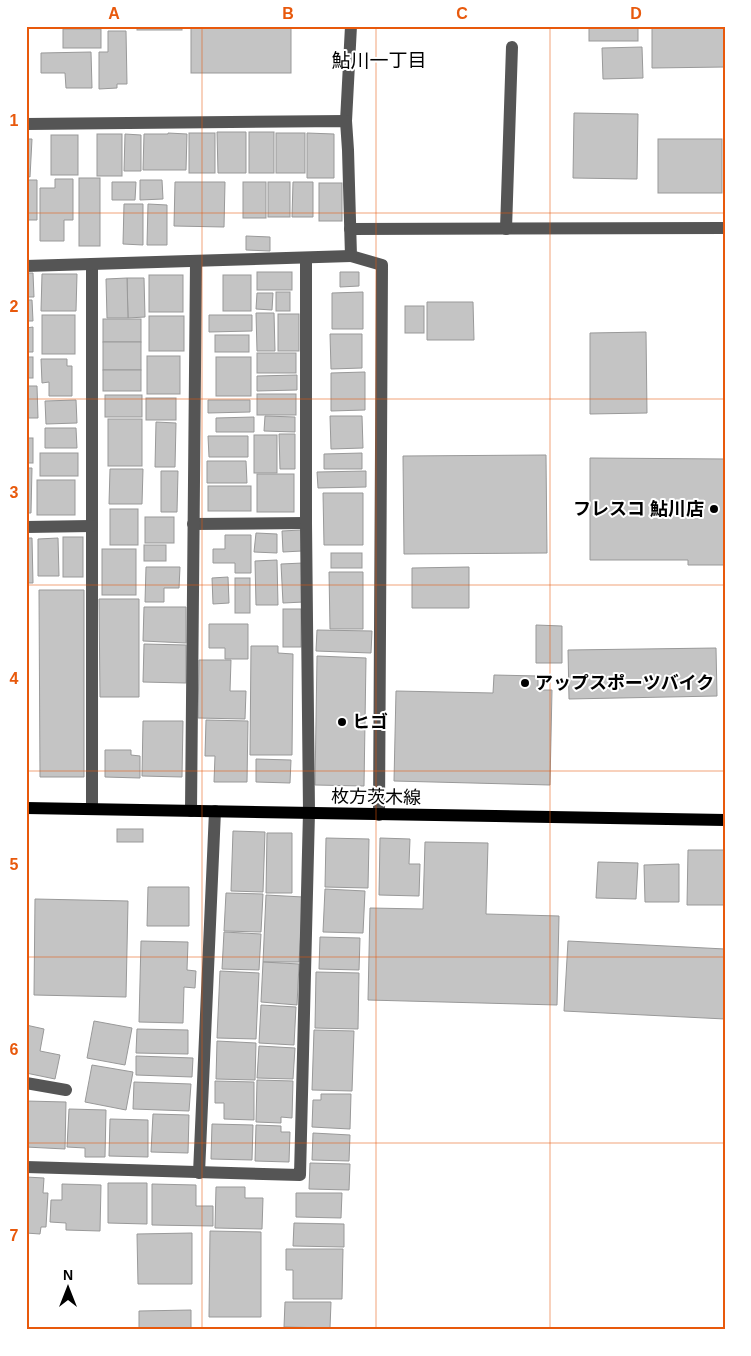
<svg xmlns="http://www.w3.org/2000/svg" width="751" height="1356" viewBox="0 0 751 1356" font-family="Arial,'Noto Sans JP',sans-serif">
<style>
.building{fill:#c4c4c4;stroke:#999}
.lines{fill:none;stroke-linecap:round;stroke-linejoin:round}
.minor{stroke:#555;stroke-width:12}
.major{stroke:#000;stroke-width:12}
.grid{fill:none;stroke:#e8590c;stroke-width:1;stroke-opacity:0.55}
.poi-dot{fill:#000;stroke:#fff;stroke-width:2}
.labels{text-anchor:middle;stroke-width:4;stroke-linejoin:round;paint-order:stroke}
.poi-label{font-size:18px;font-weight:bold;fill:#000;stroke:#fff;text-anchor:start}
.street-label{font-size:18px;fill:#000;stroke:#fff}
.neighbourhood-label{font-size:19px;fill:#000;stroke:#fff}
.neatline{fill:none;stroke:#e8590c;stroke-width:2}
.grid-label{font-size:16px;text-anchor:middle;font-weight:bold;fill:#e8590c}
</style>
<rect width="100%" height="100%" fill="#fff"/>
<g class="building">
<rect x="137" y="26" width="45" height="4"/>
<rect x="191" y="26" width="100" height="47"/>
<rect x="589" y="26" width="49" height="15"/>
<path d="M652,26h73v41l-73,1z"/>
<rect x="63" y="29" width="38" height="19"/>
<path d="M108,31h18l1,53h-10v4l-18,1v-37h9z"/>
<path d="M642,47l1,31 -40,1 -1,-31z"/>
<path d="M91,52l1,36h-26l-1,-15h-24v-20z"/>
<path d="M574,113l64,1 -1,65 -64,-1z"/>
<path d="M217,132h29v41h-28z"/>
<rect x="249" y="132" width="25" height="41"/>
<path d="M168,133l19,1 -1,36h-43l1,-36h24z"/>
<rect x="189" y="133" width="26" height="40"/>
<rect x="276" y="133" width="29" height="40"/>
<path d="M307,133l27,1v44h-27z"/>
<rect x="97" y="134" width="25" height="42"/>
<path d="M125,134l16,1v36h-17z"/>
<rect x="51" y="135" width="27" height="40"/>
<path d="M26,139h6l-2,38 -4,-1z"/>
<rect x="658" y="139" width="64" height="54"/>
<rect x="79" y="178" width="21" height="68"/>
<path d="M55,179h18v41h-9v21h-24v-53h15z"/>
<path d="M26,180h11v40h-9v21h-2z"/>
<path d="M140,180h22l1,19 -23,1z"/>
<path d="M112,182h24l-1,18h-23z"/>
<path d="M175,182h50l-1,45 -50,-1z"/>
<rect x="243" y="182" width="23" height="36"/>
<rect x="268" y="182" width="22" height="35"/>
<path d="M293,182h20v35h-21z"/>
<rect x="319" y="183" width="23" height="38"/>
<path d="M124,204h19v41l-20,-1z"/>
<path d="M148,204l19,1v40h-20z"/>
<path d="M246,236l24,1v14l-24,-1z"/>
<rect x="257" y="272" width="35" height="18"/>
<path d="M340,272h19v14l-19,1z"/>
<path d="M26,273h7l1,24h-8z"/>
<path d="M42,274h35l-1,37h-35z"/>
<rect x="149" y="275" width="34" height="37"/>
<rect x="223" y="275" width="28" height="36"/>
<path d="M127,278h17l1,39 -17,1z"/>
<path d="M127,278l1,40h-21l-1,-39z"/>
<rect x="276" y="292" width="14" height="19"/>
<path d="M363,292v37h-31v-36z"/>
<path d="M257,293h16l-1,17 -16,-1z"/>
<path d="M26,300h6l1,21h-7z"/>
<path d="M427,302h46l1,38h-47z"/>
<rect x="405" y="306" width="19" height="27"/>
<path d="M256,313h18l1,38h-18z"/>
<rect x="278" y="314" width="21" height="37"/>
<rect x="42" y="315" width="33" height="39"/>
<path d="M209,315h43v16l-43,1z"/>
<rect x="149" y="316" width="35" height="35"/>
<rect x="103" y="319" width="38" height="23"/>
<path d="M33,327v25h-7v-24z"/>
<path d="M646,332l1,81 -57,1v-81z"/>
<path d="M330,334h32v34l-31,1z"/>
<rect x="215" y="335" width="34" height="17"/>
<rect x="103" y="342" width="38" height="28"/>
<rect x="257" y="353" width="39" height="20"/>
<rect x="147" y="356" width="33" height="38"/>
<rect x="26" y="357" width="7" height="21"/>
<rect x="216" y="357" width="35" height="39"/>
<path d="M41,359h26v7h5v30h-23v-14l-7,1z"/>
<rect x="103" y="370" width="38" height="21"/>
<path d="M365,372v38l-34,1v-38z"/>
<path d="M297,375v15l-40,1v-15z"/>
<path d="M26,386h11l1,32h-12z"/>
<rect x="257" y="394" width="39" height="21"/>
<rect x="105" y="395" width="37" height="22"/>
<rect x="146" y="398" width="30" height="22"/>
<path d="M76,400l1,23 -31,1 -1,-23z"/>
<path d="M208,400h42v12l-42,1z"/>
<path d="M265,416l30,1v15l-31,-1z"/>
<path d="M330,416h32l1,32 -32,1z"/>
<path d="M254,417v15h-38v-14z"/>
<rect x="108" y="419" width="34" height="47"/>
<path d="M156,422l20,1 -1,44h-20z"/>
<path d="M45,428h31l1,20h-32z"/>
<path d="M279,434h16v35h-15z"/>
<rect x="254" y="435" width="23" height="38"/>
<path d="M208,436h40v21h-39z"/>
<rect x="26" y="438" width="7" height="25"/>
<rect x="40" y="453" width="38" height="23"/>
<path d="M362,453v16h-38v-15z"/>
<path d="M546,455l1,98 -143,1 -1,-98z"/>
<path d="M590,458l135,1v106h-37v-5h-98z"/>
<path d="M207,461h39l1,22h-40z"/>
<path d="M26,468h6l-1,45h-5z"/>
<path d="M110,469h33l-1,35h-33z"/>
<path d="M161,471h17l-1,41h-16z"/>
<path d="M366,471v16l-48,1 -1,-16z"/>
<rect x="257" y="474" width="37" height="38"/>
<rect x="37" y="480" width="38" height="35"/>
<rect x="208" y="486" width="43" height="25"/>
<path d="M323,493h40v52h-39z"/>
<rect x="110" y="509" width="28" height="36"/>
<rect x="145" y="517" width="29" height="26"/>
<path d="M301,530l1,21 -19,1 -1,-21z"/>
<path d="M256,533l21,1v19l-23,-1z"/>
<path d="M225,535h26v38h-16v-10h-22v-14h12z"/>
<rect x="63" y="537" width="20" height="40"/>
<path d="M26,538h6l1,45h-7z"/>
<path d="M58,538l1,38h-21v-37z"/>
<rect x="144" y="545" width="22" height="16"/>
<rect x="102" y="549" width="34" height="46"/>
<rect x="331" y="553" width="31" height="15"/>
<path d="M277,560l1,45h-22l-1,-44z"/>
<path d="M303,563l1,39 -21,1 -2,-39z"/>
<path d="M146,567h34l-1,21h-15v14h-19z"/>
<path d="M469,567v41h-57v-40z"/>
<path d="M329,572h34v57h-33z"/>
<path d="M228,577l1,26 -16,1 -1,-26z"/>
<rect x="235" y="578" width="15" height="35"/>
<path d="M39,590h45v187h-44z"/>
<path d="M99,599h40v98h-39z"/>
<path d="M144,607h42v36l-43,-2z"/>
<rect x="283" y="609" width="18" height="38"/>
<path d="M209,624h39v35h-23v-11h-16z"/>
<path d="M536,625l26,1v37h-26z"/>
<path d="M317,630l55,1 -1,22 -55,-2z"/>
<path d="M144,644l42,1v38l-43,-1z"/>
<path d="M251,646h27v7l15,1 -1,101h-42z"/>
<path d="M716,648l1,48 -148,3 -1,-49z"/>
<path d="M317,656l49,2 -2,128 -49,-1z"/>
<path d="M199,660h32l-1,31h16l-1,28 -47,-1z"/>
<path d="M494,675l44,1v14h14l-2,95 -156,-4 2,-90 97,2z"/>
<path d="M206,720l42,1 -1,61h-33l1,-26h-10z"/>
<path d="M143,721h40l-1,56 -40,-1z"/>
<path d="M105,750h26v5l9,1v22l-35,-1z"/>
<path d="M256,759l35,1 -1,23 -34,-1z"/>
<rect x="117" y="829" width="26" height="13"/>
<path d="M233,831l32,1 -2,60 -32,-1z"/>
<path d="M267,833h25v60h-26z"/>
<path d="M326,838l43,1 -1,49 -43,-1z"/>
<path d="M380,838l30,1 -1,25h11l-1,32 -40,-1z"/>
<path d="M425,842l63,1 -2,71 73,2 -2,89 -189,-5 2,-92 53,1z"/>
<path d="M688,850h37v55h-38z"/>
<path d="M598,862l40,1 -2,36 -40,-1z"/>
<path d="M679,864v38h-34l-1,-37z"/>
<path d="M148,887h41v39h-42z"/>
<path d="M325,889l40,2 -2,42 -40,-1z"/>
<path d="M226,893l37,1 -2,38 -37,-1z"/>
<path d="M266,895l37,2 -4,65h-36z"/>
<path d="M35,899l93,2 -2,96 -92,-2z"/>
<path d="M224,932l37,2 -2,36 -37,-1z"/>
<path d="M320,937l40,1 -1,32 -40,-1z"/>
<path d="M141,941l47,1 -1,28 9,1 -1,17 -11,-1 -1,36 -44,-1z"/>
<path d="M568,941l157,8v70l-161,-8z"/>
<path d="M263,962l36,2 -2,41 -36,-3z"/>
<path d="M220,971l39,2 -3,66 -39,-1z"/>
<path d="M316,972l43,1 -1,56 -43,-1z"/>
<path d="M261,1005l35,2 -2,38 -35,-2z"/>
<path d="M94,1021l38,7 -7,37 -38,-7z"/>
<path d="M26,1025l18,4 -4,22 20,4 -5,24 -29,-6z"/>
<path d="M137,1029l51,1v24l-52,-1z"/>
<path d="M314,1030l40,1 -2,60 -40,-1z"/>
<path d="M217,1041l39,2 -1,37 -39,-1z"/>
<path d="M259,1046l36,2 -2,31 -36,-1z"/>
<path d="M136,1056l57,2 -1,19 -56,-2z"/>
<path d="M92,1065l41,7 -7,38 -41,-8z"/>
<path d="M257,1080l36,1 -1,37 -11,-1v6l-25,-1z"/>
<path d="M215,1081l39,1v38l-30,-1v-16h-9z"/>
<path d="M134,1082l57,2 -2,27 -56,-2z"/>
<path d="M321,1094h30l-1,35 -38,-2 1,-27h8z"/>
<path d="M26,1101l40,1 -1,47 -39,-2z"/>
<path d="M69,1109l37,1 -1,47h-20v-9l-18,-1z"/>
<path d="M153,1114l36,1 -1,38 -37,-1z"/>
<path d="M110,1119l38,1v37l-39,-1z"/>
<path d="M212,1124l41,1 -1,35 -41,-1z"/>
<path d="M256,1125l25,1v6h9l-1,30 -34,-1z"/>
<path d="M313,1133l37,2 -1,26 -37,-1z"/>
<path d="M310,1163l40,1 -1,26 -40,-1z"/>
<path d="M26,1177l18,1 -1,15h5l-2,34h-5l-1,7 -14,-1z"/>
<path d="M108,1183h39v41l-39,-1z"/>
<path d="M62,1184l39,1 -1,46 -34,-1v-7l-16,-1 1,-22h11z"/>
<path d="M152,1184l44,1v21h17v20l-61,-1z"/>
<path d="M216,1187h29v11h18l-1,31 -47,-1z"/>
<path d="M296,1193h46l-1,25 -45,-1z"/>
<path d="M294,1223l50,1v23l-51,-1z"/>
<path d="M210,1231l51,1v85h-52z"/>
<path d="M192,1233v51h-54l-1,-50z"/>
<path d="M286,1249h57l-1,50h-49v-29h-7z"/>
<path d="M285,1302h46l-1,26 -46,-1z"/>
<path d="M191,1310v20h-52v-19z"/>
</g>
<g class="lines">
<g class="minor">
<path d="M346,121l5,-95"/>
<path d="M26,124l320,-3 2,29 3,106 31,9 -3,550"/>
<path d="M350,229l375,-1"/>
<path d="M506,229l6,-182"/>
<path d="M92,264v545"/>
<path d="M26,266l325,-10"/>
<path d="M193,524l113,-1"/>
<path d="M26,527l66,-1"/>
<path d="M191,811l5,-550"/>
<path d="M26,1083l40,7"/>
<path d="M26,1167l274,8 9,-363 -3,-289v-265"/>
<path d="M199,1173l16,-362"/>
</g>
<path class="major" d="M26,808l699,12"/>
</g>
<path class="grid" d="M202,26v1304M376,26v1304M550,26v1304M26,213h699M26,399h699M26,585h699M26,771h699M26,957h699M26,1143h699"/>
<g class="poi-dot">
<circle cx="714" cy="509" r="5"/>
<circle cx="525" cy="683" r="5"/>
<circle cx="342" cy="722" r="5"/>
</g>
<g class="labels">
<g class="poi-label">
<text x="704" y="515" text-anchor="end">フレスコ 鮎川店</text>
<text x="535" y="689">アップスポーツバイク</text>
<text x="352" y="728">ヒゴ</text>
</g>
<g class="street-label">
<text transform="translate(376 797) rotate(1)" y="6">枚方茨木線</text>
</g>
<g class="neighbourhood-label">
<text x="379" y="67">鮎川一丁目</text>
</g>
</g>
<rect width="751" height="1356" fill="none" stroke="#ffffff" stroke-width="55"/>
<g transform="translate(68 1288)" stroke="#ffffff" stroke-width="4" paint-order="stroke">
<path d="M0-4L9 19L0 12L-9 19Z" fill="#000000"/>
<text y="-8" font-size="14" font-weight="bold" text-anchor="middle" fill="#000000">N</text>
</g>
<rect x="28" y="28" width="696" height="1300" class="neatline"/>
<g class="grid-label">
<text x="114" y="19">A</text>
<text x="288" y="19">B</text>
<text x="462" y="19">C</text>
<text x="636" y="19">D</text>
<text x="14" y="126">1</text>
<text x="14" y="312">2</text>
<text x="14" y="498">3</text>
<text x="14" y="684">4</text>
<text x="14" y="870">5</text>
<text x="14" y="1055">6</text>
<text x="14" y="1241">7</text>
</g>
</svg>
